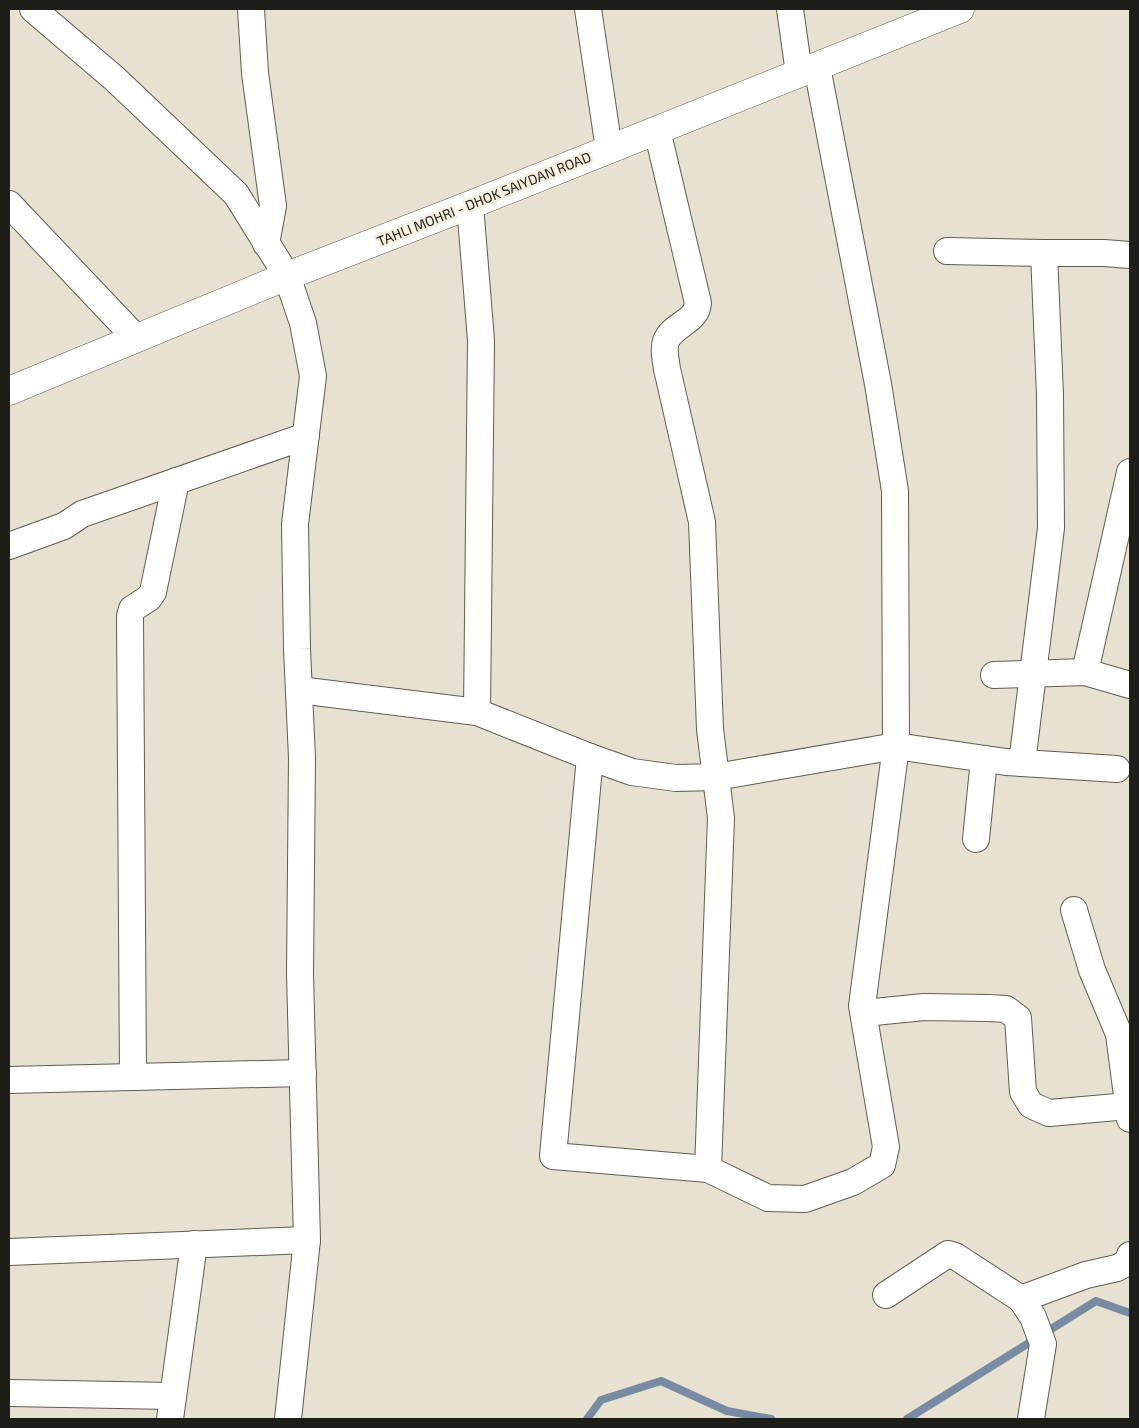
<svg xmlns="http://www.w3.org/2000/svg" width="1139" height="1428" viewBox="0 0 1139 1428" font-family="'Exo 2',sans-serif">
<style>
.lines{fill:none;stroke-linecap:round;stroke-linejoin:round}
.stream{stroke:#788ba2;stroke-width:8}
.street-casing{stroke:#615c4f;stroke-width:28}
.secondary-casing{stroke:#615c4f;stroke-width:29}
.street{stroke:#fff;stroke-width:26}
.secondary{stroke:#fff;stroke-width:28}
.labels{text-anchor:middle;stroke-width:5;stroke-linejoin:round;paint-order:stroke}
.street-label{font-size:14px;fill:#1f1d17;stroke:#f4efdf}
</style>
<rect width="100%" height="100%" fill="#e7e1d2"/>
<g class="lines">
<g class="stream">
<path d="M587,1419l14,-19 60,-19 66,30 44,8"/>
<path d="M907,1419l189,-118 34,12"/>
</g>
<defs>
<g id="street">
<path d="M33,9l82,70 121,115 51,82 16,47 10,53 -18,148 2,125 5,109 -2,216 7,266 -19,179"/>
<path d="M251,9l4,64 18,133 -7,38"/>
<path d="M588,9l21,140"/>
<path d="M790,9l9,64"/>
<path d="M657,130l41,173c-1,19 -25,21 -32,38 -3,8 0,20 1,28l35,153 8,207 11,89 -13,351"/>
<path d="M9,204l127,134"/>
<path d="M470,205l11,135 -4,372"/>
<path d="M947,251l97,2h60l26,2"/>
<path d="M9,546l55,-20 18,-12 224,-78"/>
<path d="M1085,672l45,-200"/>
<path d="M994,675l91,-3 45,13"/>
<path d="M299,690l178,22 113,45 42,15 44,6 40,-1 180,-31 110,16 16,1 29,-235 -1,-133 -6,-142"/>
<path d="M590,757l-37,399 155,13 60,29 37,1 48,-17 29,-17 4,-18 -24,-141 34,-260 -1,-255 -17,-107 -61,-317"/>
<path d="M1022,763l95,6"/>
<path d="M976,839l8,-80"/>
<path d="M1074,910l18,60 27,64 11,85"/>
<path d="M864,1013l60,-6 64,1 18,1 12,9 5,74 8,13 18,8 79,-7"/>
<path d="M133,1077l-3,-461 2,-7 17,-11 4,-6 23,-111"/>
<path d="M9,1080l294,-7"/>
<path d="M9,1252l298,-12"/>
<path d="M886,1295l62,-41 7,2 66,43 12,18 10,27 -12,75"/>
<path d="M1021,1299l65,-24 31,-7 11,-6 2,-7"/>
<path d="M9,1393l164,3"/>
<path d="M170,1419l24,-175"/>
</g>
<path id="secondary" d="M9,391l278,-115 183,-71 490,-196"/>
</defs>
<use href="#street" class="street-casing"/>
<use href="#secondary" class="secondary-casing"/>
<use href="#street" class="street"/>
<use href="#secondary" class="secondary"/>
</g>
<g class="labels">
<g class="street-label">
<text transform="translate(484 199) rotate(-22)" y="5">TAHLI MOHRI - DHOK SAIYDAN ROAD</text>
</g>
</g>
<rect width="1139" height="1428" fill="none" stroke="#1f1d17" stroke-width="20"/>
</svg>
